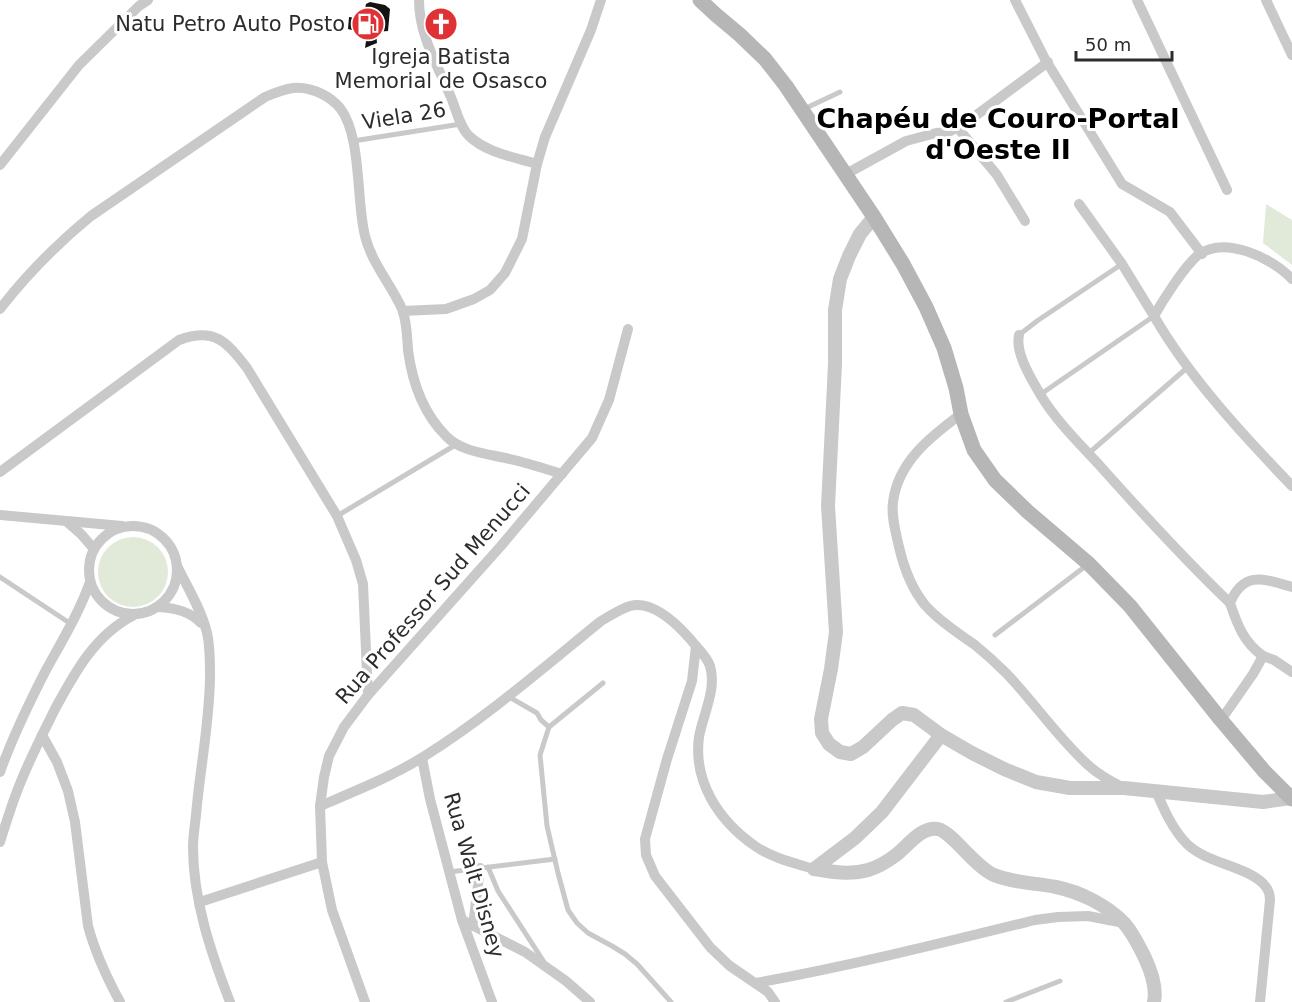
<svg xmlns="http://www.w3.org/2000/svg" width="1292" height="1002" viewBox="0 0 1292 1002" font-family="'DejaVu Sans',sans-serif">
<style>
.green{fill:#e1ead9}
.building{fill:#131313}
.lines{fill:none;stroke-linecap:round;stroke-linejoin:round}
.service{stroke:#c9c9c9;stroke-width:5}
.minor{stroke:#c9c9c9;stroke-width:10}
.tertiary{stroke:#c9c9c9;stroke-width:14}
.secondary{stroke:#b6b6b6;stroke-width:15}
.labels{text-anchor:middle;stroke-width:6;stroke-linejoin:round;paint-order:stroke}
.poi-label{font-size:21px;fill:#2c2c2c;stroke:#fff;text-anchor:end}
.street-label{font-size:21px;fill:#2c2c2c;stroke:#fff}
.district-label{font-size:27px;font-weight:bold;fill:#000;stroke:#fff}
</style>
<rect width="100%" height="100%" fill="#fff"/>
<g class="green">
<path d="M1266,204l26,16v45l-29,-22z"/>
<circle cx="133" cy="572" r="35"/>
</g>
<path class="building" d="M370,2l15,3 5,4 -2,22 -12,1 1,11 -12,5 2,-14 -19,-5 1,-12 14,2 3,-15z"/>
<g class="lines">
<g class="service">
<path d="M804,109l36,-17"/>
<path d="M353,141l108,-17"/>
<path d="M1019,335l18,-14 85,-57"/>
<path d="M1041,394l113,-78"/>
<path d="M1089,453l99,-86"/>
<path d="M337,516l120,-72"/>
<path d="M0,577l71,47"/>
<path d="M995,635l92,-70"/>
<path d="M603,683l-54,44 -9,28 7,71 11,47 10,37 9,13 11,10 24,13 13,8 12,10 34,38"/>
<path d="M509,697l28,16 4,7 8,7"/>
<path d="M488,867l10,24 46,71"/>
<path d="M449,872l106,-13"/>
<path d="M1006,1002l54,-21"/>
</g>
<g class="minor">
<path d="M419,0c0,35 18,64 31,95 6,13 9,31 19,41 18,17 45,21 68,28"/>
<path d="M1015,0l30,59 77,125 48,28 32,42"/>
<path d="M1137,0l90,190"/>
<path d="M1266,0l26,55"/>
<path d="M957,127l40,48 28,46"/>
<path d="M0,165l79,-100 60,-59 9,-6"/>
<path d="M846,174l60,-33 30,-8 13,-1 18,-10 81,-60"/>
<path d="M1079,204l43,60 32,52"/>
<path d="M1292,279c-20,-21 -67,-44 -94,-24 -14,12 -35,45 -44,61 35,61 90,120 138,170"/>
<path d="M0,309c27,-35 57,-65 91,-93l174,-119c21,-9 35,-14 57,-3 6,3 13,8 18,14 22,28 16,93 25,128 7,28 26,48 37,73 5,13 5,27 6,41 4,31 15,63 38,86 16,17 46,18 68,24 16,4 32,9 48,14"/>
<path d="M403,311l43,-2 28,-10 16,-9 15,-17 17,-34 15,-75 8,-27 46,-107 10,-30"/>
<path d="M1019,335c-4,18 12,43 21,59 16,27 40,50 61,73 42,47 84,93 129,136"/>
<path d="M961,414c-31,23 -63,48 -68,88 -2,15 3,31 6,45 5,21 12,41 26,58 14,16 33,28 50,40 11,9 21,18 31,28 28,29 51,64 82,92 10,9 22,16 34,22"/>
<path d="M0,472l179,-132c35,-13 47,1 68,28l90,148 19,44 7,24 5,111"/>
<path d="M0,515l122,11"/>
<path d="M66,521l15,13 13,15"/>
<circle cx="133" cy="570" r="44"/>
<path d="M177,566c10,20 25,45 30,67 3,13 3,27 3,41 0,47 -10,94 -14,141 -1,10 -3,21 -3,32 0,53 18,106 37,155"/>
<path d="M158,607c17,1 31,4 43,16"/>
<path d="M696,646l-4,35 -25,78 -22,80 1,16 9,21 55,71 20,19 38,26 7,10"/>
<path d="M1263,656c-19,-13 -26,-32 -33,-53 14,-33 34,-24 62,-16"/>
<path d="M1221,720l32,-46 10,-18 11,4 18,12"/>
<path d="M42,735l15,27 11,29 7,31 13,104c7,26 19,52 32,76"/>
<path d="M422,758l8,41 32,121 30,82"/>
<path d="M0,772c13,-36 29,-69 46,-102 16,-29 33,-57 44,-88"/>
<path d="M1156,791c8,19 17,39 31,53 20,20 65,23 79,43 3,4 4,8 4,13l-10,102"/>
<path d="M320,806c35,-15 71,-29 103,-49 64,-40 120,-89 178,-136 9,-5 19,-12 29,-15 23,-6 47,18 61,34 6,8 16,16 19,26 7,24 -7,48 -11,71 -6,45 20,84 56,109 17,12 39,17 59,23"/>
<path d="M0,842c5,-16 10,-32 16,-48 11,-30 25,-57 39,-85 20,-37 40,-74 79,-94"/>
<path d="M200,902l122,-40"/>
<path d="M462,920l63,32 41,29 24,21"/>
<path d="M473,926l7,-58"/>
<path d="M756,983c94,-17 186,-40 279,-63l23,-3 30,-1 36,7"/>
<path d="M365,1002l-33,-92 -10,-48 -2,-56 4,-29 5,-21 15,-29 24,-32 132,-148 92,-109 17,-38 19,-71"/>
</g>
<g class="tertiary">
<path d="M874,217l-14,17 -11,22 -9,23 -5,31v54l-7,142 8,126 -5,37 -10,50 1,14 7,11 11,8 11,2 12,-7 29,-27 10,-7 12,2 27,20 31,18 32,16 32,13 34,6h54l139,14 28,-4"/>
<path d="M814,869c18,3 37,6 54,1 11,-3 20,-9 28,-15 11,-8 25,-29 42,-26 14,3 37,38 56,46 20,8 41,8 62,12 24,5 51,18 68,36 9,10 15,23 21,35 6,13 12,30 9,44"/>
<path d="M814,869l41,-31 27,-26 59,-77"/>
</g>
<path class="secondary" d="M700,0l15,14 25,21 25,24 21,27 88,131 29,47 23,43 18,41 12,40 5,26 13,36 21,30 32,31 62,53 41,42 91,114 43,51 28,28"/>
</g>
<defs>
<symbol id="fuel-disc" viewBox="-11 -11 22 22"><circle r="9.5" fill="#e03135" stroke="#fff"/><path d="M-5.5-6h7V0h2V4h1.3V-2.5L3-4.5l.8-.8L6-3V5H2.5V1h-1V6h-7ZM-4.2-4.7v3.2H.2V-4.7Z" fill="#fff"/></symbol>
<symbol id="church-disc" viewBox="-11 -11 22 22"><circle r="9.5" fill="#e03135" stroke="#fff"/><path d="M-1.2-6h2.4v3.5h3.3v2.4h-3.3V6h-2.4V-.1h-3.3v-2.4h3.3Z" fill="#fff"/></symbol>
</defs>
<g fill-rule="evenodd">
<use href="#fuel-disc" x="349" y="5" width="38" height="38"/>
<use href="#church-disc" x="422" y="5" width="38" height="38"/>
</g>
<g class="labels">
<g class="poi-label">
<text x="345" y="31">Natu Petro Auto Posto</text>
<text x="441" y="64" text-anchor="middle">Igreja Batista<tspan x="441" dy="24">Memorial de Osasco</tspan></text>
</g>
<g class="street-label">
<text transform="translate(404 116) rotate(-9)" y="7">Viela 26</text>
<text transform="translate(433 594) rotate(-49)" y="7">Rua Professor Sud Menucci</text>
<text transform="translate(474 875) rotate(74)" y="7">Rua Walt Disney</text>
</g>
<g class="district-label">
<text x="998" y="128">Chapéu de Couro-Portal<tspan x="998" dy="31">d'Oeste II</tspan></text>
</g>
</g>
<path d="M1076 51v9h96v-9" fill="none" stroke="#2c2c2c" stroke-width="3"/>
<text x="1085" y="51" font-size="18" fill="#2c2c2c" stroke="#ffffff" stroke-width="4.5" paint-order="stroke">50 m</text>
</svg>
